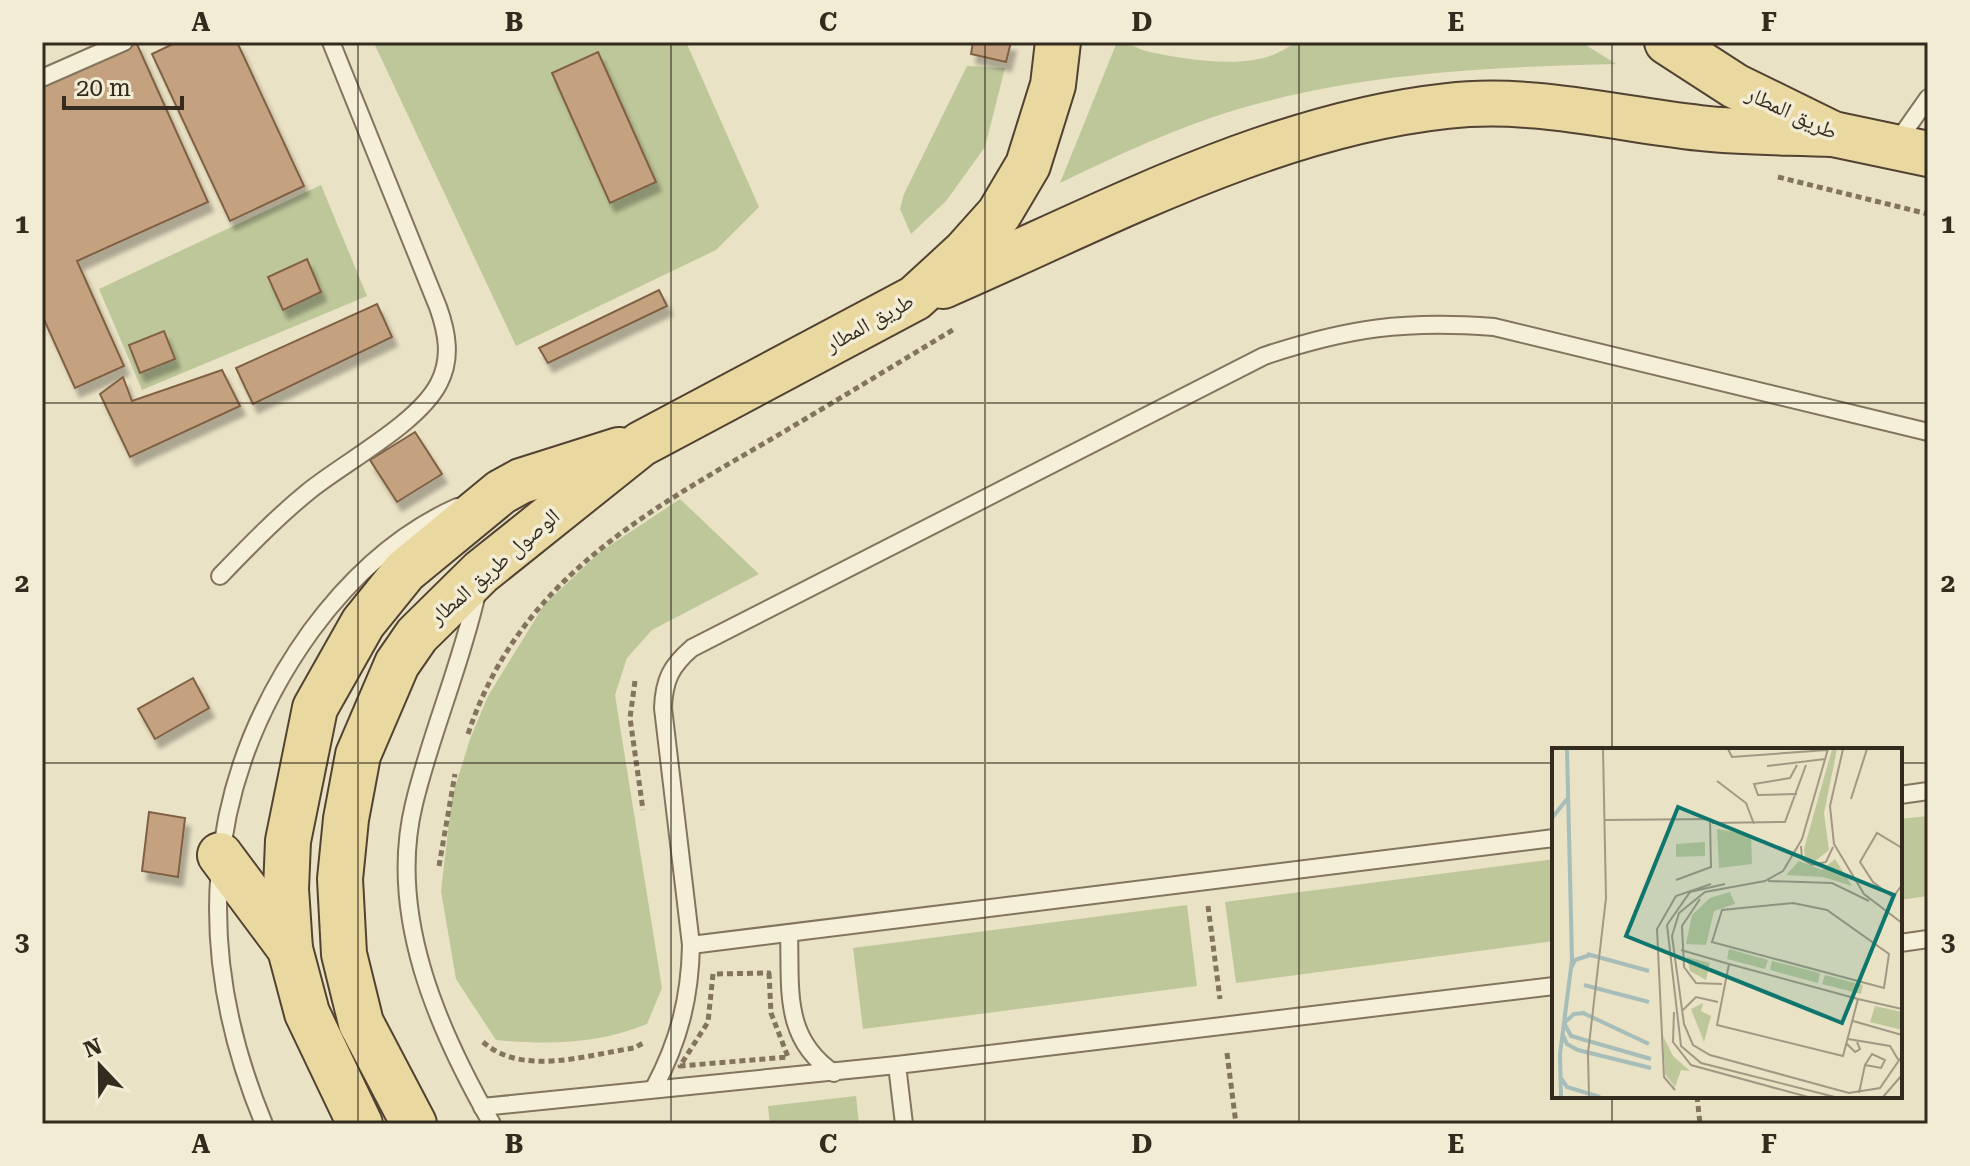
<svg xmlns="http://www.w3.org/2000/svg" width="1970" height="1166" viewBox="0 0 1970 1166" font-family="'Roboto Serif','Noto Naskh Arabic',serif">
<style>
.green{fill:#bec79a}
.building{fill:#c4a17f;stroke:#806145;stroke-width:2;filter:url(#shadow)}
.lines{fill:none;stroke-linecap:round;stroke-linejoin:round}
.lane-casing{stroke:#83745d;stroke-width:20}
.primary-casing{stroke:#514231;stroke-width:48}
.path{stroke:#83745d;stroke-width:5;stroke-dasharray:6 4;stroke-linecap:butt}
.lane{stroke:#f5efd8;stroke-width:16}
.primary{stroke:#e9d9a1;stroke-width:44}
.grid{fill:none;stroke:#342b1f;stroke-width:2;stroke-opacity:0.55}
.labels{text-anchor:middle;stroke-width:7;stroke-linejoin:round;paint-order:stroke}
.street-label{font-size:22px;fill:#342b1f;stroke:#f2ecd4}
.inset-river{fill:none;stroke:#a6bdb9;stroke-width:4}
.inset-road{fill:none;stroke:#a19983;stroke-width:2}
.view{fill:#0f766e;fill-opacity:0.15;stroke:#0f766e;stroke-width:4}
.inset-edge{fill:none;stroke:#342b1f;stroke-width:4}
.neatline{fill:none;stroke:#342b1f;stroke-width:3}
.grid-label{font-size:26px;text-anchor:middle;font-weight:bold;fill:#342b1f}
</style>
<defs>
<filter id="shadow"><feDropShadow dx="5" dy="9" stdDeviation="2" flood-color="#0004"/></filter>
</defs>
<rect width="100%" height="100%" fill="#eae2c5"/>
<g class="green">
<path d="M686,42l73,165 -43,43 -200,96 -142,-303z"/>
<path d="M1117,42c12,0 18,6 29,9 36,8 88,17 124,5 10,-3 18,-10 28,-14h283l35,22c-128,3 -257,9 -381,46 -60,18 -119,46 -175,73z"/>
<path d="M967,66l38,2 -20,79 -39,54 -35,33 -11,-25 4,-15z"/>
<path d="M321,185l46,111 -225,94 -43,-101z"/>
<path d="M680,499l79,75 -107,56 -25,28 -12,37 47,293 -15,36c-49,20 -98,21 -151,16l-40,-61 -15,-88 11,-94 18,-58 18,-43 56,-91 56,-53z"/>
<path d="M1928,816v80l-28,4v-81z"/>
<path d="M1554,859v82l-318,42 -11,-81z"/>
<path d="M1187,905l10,81 -334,43 -10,-81z"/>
<path d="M856,1096l3,28h-89l-2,-18z"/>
</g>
<g class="building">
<path d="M136,42l72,160 -131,59 47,105 -49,22 -33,-73v-230z"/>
<path d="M177,42h60l67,144 -74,35 -78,-167z"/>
<path d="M973,42h38l-5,20 -35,-8z"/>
<path d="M598,52l58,130 -46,21 -58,-130z"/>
<path d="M307,259l14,33 -38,18 -15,-33z"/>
<path d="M659,290l8,16 -119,57 -9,-15z"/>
<path d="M377,304l15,33 -139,67 -17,-36z"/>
<path d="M164,331l11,28 -35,14 -11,-28z"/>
<path d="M222,370l18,36 -110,51 -30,-63 23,-17 9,24z"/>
<path d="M415,432l27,42 -45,28 -27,-42z"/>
<path d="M193,678l16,30 -54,31 -17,-30z"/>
<path d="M149,812l36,6 -7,59 -36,-6z"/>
</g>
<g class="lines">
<defs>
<g id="lane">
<path d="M42,78l82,-36"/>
<path d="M1897,142l31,-44"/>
<path d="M220,576c29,-30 57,-59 89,-85 36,-29 110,-68 130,-108 13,-25 8,-51 -1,-76l-107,-265"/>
<path d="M477,593c-16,72 -46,140 -63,211 -27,111 24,226 78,320"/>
<path d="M1900,795l28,-4"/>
<path d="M1554,838l-863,107 -28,-237c1,-28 8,-42 29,-60l572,-292c84,-28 141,-36 230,-29l434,105"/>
<path d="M789,933c2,55 -7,105 45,140"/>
<path d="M1900,943l28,-4"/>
<path d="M654,1088c25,-47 36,-90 37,-143"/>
<path d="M482,1107l415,-42"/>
<path d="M264,1124c-71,-171 -63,-340 47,-493 39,-53 86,-97 146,-124"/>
<path d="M904,1124l-7,-59 657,-79"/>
</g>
<g id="primary">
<path d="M1667,42l68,44 98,48 95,20"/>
<path d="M943,286c161,-70 328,-161 504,-180 85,-10 169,13 253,22 44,5 89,4 133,6"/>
<path d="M220,855l70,94"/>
<path d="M360,1124l-53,-111 -17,-64 -4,-60 2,-48 27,-133 48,-85 42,-52 96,-79 20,-11 98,-31"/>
<path d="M414,1124l-53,-101 -17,-69 -4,-75 6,-60 12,-64 39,-91 20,-29 64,-63 160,-128 274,-146 50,-46 34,-38 29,-49 25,-80 5,-43"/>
</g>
</defs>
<use href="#lane" class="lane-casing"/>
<use href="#primary" class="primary-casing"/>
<g class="path">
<path d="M1778,177l150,37"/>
<path d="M635,681l-5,37 13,92"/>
<path d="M468,734c50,-151 171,-218 300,-293 63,-37 125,-75 188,-113"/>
<path d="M439,866l16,-92"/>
<path d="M1208,906l12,93"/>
<path d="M769,973l2,40 17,44 -108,9 28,-44 5,-48z"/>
<path d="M483,1042c40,35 103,13 151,6l11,-6"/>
<path d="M1227,1053l9,71"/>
<path d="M1697,1096l3,28"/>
</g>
<use href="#lane" class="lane"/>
<use href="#primary" class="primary"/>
</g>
<path class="grid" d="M358,42v1082M671,42v1082M985,42v1082M1299,42v1082M1612,42v708M42,403h1886M42,763h1512M1900,763h28M1612,1096v28"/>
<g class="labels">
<g class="street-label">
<text transform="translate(1792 112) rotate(25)" y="8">طريق المطار</text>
<text transform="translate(869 322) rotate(-29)" y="8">طريق المطار</text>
<text transform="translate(494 566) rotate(-41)" y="8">الوصول طريق المطار</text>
</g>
</g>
<g transform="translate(1552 748)">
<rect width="350" height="350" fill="#eae2c5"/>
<path d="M280,1h5l-13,64 5,37 -15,12 -9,-5 -1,-8zM165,81l34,6 1,29 -33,4zM153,94v14l-29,1v-13zM283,111l17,27 -29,-9 -37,-2 13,-14 23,9zM178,144l5,12 -21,7 -8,34 -20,-1 6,-29 18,-17zM177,201l39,11 -3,9 -38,-10zM135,209l23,6 -4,17 -16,-9zM220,213l48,12 -2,10 -48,-13zM273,227l38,10 -2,9 -39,-10zM151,255l-2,8 10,5 -7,26 -13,-33zM323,258l27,6v18l-32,-8zM111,288l10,20 17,15 -9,-1 -6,17 -10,-13z" fill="#bec79a"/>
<path class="inset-river" d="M0,70l15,-19M35,206l62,17M19,220l4,-8 15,-5M32,237l65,17M29,264l68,32M33,265l-11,1 -10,9 7,13 80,23M10,285l5,11 11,6 73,18M9,330l6,9 33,10M9,349l-1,-43 12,-94 -5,-211"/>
<path class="inset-road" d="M176,1l4,8 95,-7M276,1l-26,90 -19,32 -18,10 -60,11 -26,21 -7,23 12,88 9,21 17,10 139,38 31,-5 22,-32M291,1l-13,57 4,38 30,50 38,29M215,18l58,-7M165,33l29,22 8,21M245,46l-39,1 -4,-11 36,-6 7,-13M299,51l16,-50M53,72l105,-1 1,48 -35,13M160,75l73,-1 21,-57M249,98l1,13 10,6 14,-3 7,-15M350,100l-25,-15 -17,29 13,20 20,15 9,-12M216,133l64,2 37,18M173,136l-35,8 -23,33 14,121 20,17 134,34M148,151l-18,27 2,41 12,16 26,1M241,155l34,7 62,44 -5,34 -172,-46 10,-32zM129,202l48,14M177,216l129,35 -15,57 -126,-31zM306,251l44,10M131,262l13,-13 22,5M122,264l-1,30 18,23 117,32M301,273l49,14M296,291l42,7 9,15M295,296l8,8 5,-3 -3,-7M123,342l-11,-13 -7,-148 19,-33 35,-12M307,345l6,-28 16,3 4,-8 -13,-6 -7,11M37,349l-1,-44 18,-155 -3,-149M331,349l19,-22"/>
<path class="view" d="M126,59l216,88 -52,128 -216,-87z"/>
<rect width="350" height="350" class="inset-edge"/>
</g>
<rect width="1970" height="1166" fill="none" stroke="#f2ecd4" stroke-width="88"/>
<g transform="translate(100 1066) rotate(338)" stroke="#f2ecd4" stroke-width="6" paint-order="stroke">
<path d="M0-6L14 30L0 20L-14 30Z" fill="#342b1f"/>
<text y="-12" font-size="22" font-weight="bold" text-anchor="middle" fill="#342b1f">N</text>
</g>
<path d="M64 96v12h118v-12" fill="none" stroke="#342b1f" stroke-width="4"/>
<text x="76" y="96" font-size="24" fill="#342b1f" stroke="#f2ecd4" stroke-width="6" paint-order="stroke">20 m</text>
<rect x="44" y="44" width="1882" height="1078" class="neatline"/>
<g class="grid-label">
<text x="201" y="31">A</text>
<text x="514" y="31">B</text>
<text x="828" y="31">C</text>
<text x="1142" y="31">D</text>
<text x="1456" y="31">E</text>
<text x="1769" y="31">F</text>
<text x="22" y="233">1</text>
<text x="1948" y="233">1</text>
<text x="22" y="592">2</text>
<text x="1948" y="592">2</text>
<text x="22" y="951">3</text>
<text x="1948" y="951">3</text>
<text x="201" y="1153">A</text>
<text x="514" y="1153">B</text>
<text x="828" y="1153">C</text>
<text x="1142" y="1153">D</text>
<text x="1456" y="1153">E</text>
<text x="1769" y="1153">F</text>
</g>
</svg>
